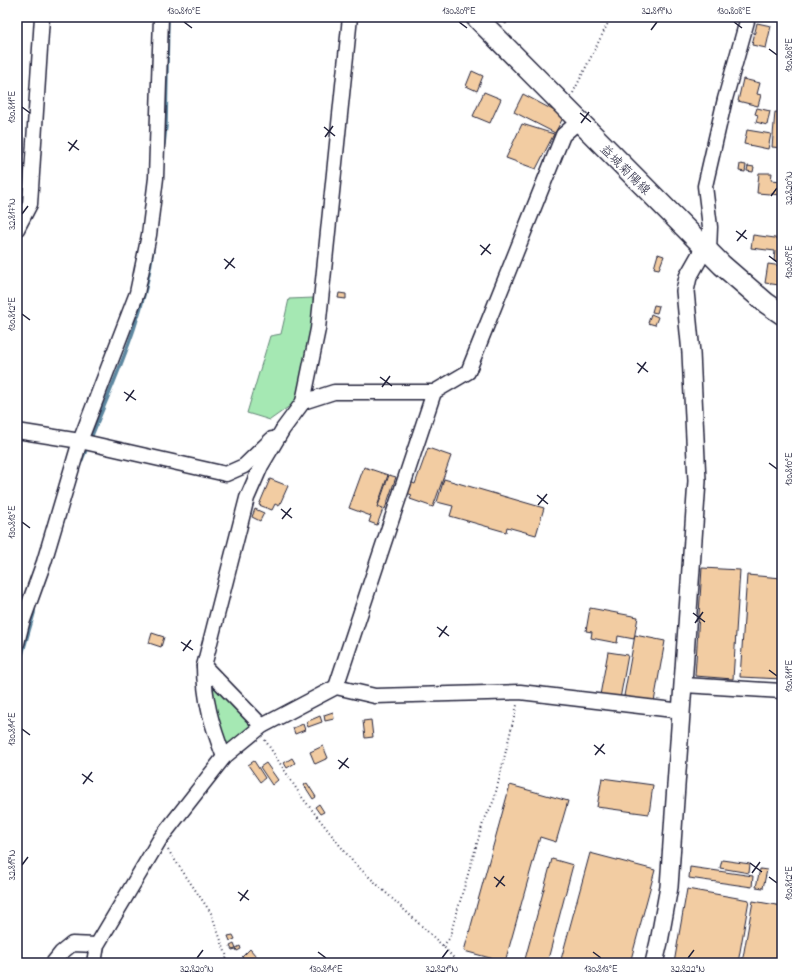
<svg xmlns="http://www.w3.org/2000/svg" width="799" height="980" viewBox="0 0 799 980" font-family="'Indie Flower','Klee One',sans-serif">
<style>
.green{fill:#a5e8b3;stroke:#648577}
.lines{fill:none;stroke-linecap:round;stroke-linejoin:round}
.stream{stroke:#5c87a0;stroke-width:3.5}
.building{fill:#f2cca2;stroke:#22223b}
.minor-casing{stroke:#22223b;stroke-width:17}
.tertiary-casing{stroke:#22223b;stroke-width:20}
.secondary-casing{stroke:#22223b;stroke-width:23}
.path{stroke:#22223b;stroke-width:2;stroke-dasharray:1 3;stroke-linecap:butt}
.minor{stroke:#fff;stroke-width:14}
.tertiary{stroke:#fff;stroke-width:17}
.secondary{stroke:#fff;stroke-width:20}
.ticks{fill:none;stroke:#22223b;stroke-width:1.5}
.labels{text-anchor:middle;stroke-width:4;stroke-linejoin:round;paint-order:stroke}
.street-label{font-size:13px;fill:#22223b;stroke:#fff}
.neatline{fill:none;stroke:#22223b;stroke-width:1.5}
.ticks-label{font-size:10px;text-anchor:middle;fill:#22223b}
</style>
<rect width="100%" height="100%" fill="#fff"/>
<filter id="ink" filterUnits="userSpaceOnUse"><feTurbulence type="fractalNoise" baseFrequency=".025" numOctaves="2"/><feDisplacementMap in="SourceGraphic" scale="8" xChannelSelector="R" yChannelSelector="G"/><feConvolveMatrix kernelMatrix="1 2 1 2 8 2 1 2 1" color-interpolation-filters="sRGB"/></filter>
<g filter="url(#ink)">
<g class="green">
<path d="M314,298l-10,98 -34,24 -23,-7 23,-77 11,-2 8,-35z"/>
<path d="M208,676l48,51 -28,22 -6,-8z"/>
</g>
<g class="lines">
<g class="stream">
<path d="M164,144l2,-18 2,-109"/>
<path d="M91,438c24,-60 55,-125 62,-190"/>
<path d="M80,464l6,-14"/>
<path d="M17,672l17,-59v-6"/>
</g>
</g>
<g class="building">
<path d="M499,17h12l-5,7 -8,-6z"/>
<path d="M757,23l14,3 -5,22 -14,-3z"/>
<path d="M472,71l11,5 -6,15 -11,-5z"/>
<path d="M743,79l17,4 -3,11 4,1 -3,11 -20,-5z"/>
<path d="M484,92l17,7 -11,24 -17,-7z"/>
<path d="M523,94l41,22 -9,17 -41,-21z"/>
<path d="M757,108l13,3 -3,14 -11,-3 2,-7 -3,-1z"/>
<path d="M775,112l7,1v35l-10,-1z"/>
<path d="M522,124l32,10 -18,35 -30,-11z"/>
<path d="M747,130l24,4 -3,15 -24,-5z"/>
<path d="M740,164l6,1 -1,7 -6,-1z"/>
<path d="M748,166l6,1 -1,5 -6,-1z"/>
<path d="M759,173h13l-1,7 11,1v14l-25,-2z"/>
<path d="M753,235l29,4v23l-8,-1 1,-10 -24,-3z"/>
<path d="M658,254l6,2 -5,13 -5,-1z"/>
<path d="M768,264l14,2v15l-3,4 -14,-2z"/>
<path d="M339,293l7,1v5l-8,-1z"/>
<path d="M654,305l5,1 -2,7 -5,-1z"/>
<path d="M651,314l7,3 -3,8 -7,-2z"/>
<path d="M428,448l23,8 -18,51 -23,-8 2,-4 -8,-3 4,-11 7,3z"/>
<path d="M364,467l24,8 -11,32 6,2 -6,16 -8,-3 2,-6 -22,-8z"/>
<path d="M389,475l7,2 -11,32 -7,-3z"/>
<path d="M270,479l18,7 -9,20 -4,-2 -3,6 -13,-5z"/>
<path d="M444,479l100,29 -8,27 -29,-8 -1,5 -56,-16 3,-10 -16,-4z"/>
<path d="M255,509l9,4 -4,8 -8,-4z"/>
<path d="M702,568l38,2 -7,109 -38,-3z"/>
<path d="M747,575l35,3v101l-42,-2z"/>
<path d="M590,608l48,9 -4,22 -16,-3 -1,7 -26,-5 1,-6 -6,-1z"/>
<path d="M152,633l12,4 -3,10 -12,-4z"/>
<path d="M635,635l30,6 -11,61 -30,-6z"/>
<path d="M608,652l20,3 -8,44 -20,-4z"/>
<path d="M333,712l1,7 -9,2 -1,-6z"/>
<path d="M320,716l2,6 -14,5 -2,-5z"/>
<path d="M371,720l2,17 -8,1 -2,-17z"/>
<path d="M303,724l2,6 -10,4 -2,-6z"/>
<path d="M323,746l5,12 -13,6 -5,-12z"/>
<path d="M292,758l3,5 -8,5 -3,-5z"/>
<path d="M254,761l11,17 -5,4 -12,-17z"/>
<path d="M266,763l12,17 -6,5 -12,-18z"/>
<path d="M602,778l51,7 -4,29 -52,-7z"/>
<path d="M307,783l9,14 -3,2 -9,-14z"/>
<path d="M510,785l58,16 -12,41 -16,-5 -35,125 -41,-11z"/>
<path d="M319,804l5,8 -4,2 -5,-7z"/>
<path d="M590,853l65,17 -25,93h-70z"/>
<path d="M552,859l21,6 -26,98h-23z"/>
<path d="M722,860l28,4 -1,9 -29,-5z"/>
<path d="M690,867l63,9 -1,11 -63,-9z"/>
<path d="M760,869l7,1 -4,18 -7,-1z"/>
<path d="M687,889l62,11 -11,63h-64z"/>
<path d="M753,901l29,5v57h-40z"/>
<path d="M233,935l2,4 -5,2 -2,-5z"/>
<path d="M234,944l2,5 -4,1 -2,-4z"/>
<path d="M240,946l1,3 -4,2 -1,-3z"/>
<path d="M250,949l12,14h-15l-5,-6z"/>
</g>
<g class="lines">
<defs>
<g id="minor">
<path d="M17,229l13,-25 12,-187"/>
<path d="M709,251l1,-24 -5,-41 20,-87 22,-78v-4"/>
<path d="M303,402l31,-10h100l34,-20 95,-237 16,-14"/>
<path d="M17,431l63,10 146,33 18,-8 28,-27"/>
<path d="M17,643l5,-20 22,-61 36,-121 57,-148 12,-58 7,-57 5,-161"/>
<path d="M204,666c0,34 8,60 20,91"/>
<path d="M684,685l98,6"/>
<path d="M336,687l98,-295"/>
<path d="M262,726l-58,-60 43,-168 14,-32 22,-37 20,-27 15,-73 32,-312"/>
<path d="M53,963l8,-10 11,-9 25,1"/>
<path d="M94,963l3,-18 63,-106 64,-82 38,-31 74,-39 39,9 145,-4 162,19"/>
</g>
<path id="tertiary" d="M654,963l5,-21 10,-55 28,-406 -6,-128 -6,-62 3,-14 17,-30"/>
<path id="secondary" d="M476,17l246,248 44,38 16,11"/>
</defs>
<use href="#minor" class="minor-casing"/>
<use href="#tertiary" class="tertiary-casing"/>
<use href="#secondary" class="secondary-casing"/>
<g class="path">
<path d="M573,93l38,-76"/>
<path d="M265,740l36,56 52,66 90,84 15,17"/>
<path d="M168,850l43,63 16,44 -3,6"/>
<path d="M443,946l6,-7 34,-116 11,-23 23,-95"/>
</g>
<use href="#minor" class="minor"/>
<use href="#tertiary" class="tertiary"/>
<use href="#secondary" class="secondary"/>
</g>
</g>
<path class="ticks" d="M184,22l8,6M459,22l8,6M734,22l8,6M651,30l6,-8M769,49l8,6M22,107l8,6M580,113l11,9M581,123l8,-11M324,127l11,9M325,137l8,-11M68,142l11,8M69,151l8,-11M771,196l6,-8M22,214l6,-8M736,231l11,8M737,241l9,-11M480,245l11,9M481,255l9,-11M769,256l8,6M224,259l11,9M225,269l9,-11M22,314l8,6M637,363l11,9M638,373l8,-11M380,377l12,9M382,387l8,-11M124,392l12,8M126,401l8,-11M769,463l8,6M537,495l11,9M538,505l9,-11M281,509l11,9M282,519l9,-11M22,522l8,6M693,613l12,9M695,623l8,-11M437,627l12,9M439,637l8,-11M181,642l12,8M183,651l8,-11M769,670l8,6M22,729l8,6M594,745l11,9M595,755l9,-11M338,760l11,8M339,769l9,-11M82,774l11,8M83,784l9,-12M750,863l12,9M22,865l6,-8M752,873l8,-11M494,877l11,9M769,877l8,6M496,887l8,-11M238,892l11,8M240,901l8,-11M318,952l8,6M593,952l8,6M197,958l6,-8M442,958l6,-8M688,958l6,-8"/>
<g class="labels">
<g class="street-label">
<text transform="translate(626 169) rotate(45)" y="5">益城菊陽線</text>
</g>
</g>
<rect width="799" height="980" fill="none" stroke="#fff" stroke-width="44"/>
<rect x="22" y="22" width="755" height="936" class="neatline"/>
<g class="ticks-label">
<text x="184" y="14">130.810°E</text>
<text x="459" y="14">130.809°E</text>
<text x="657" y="14">32.819°N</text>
<text x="734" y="14">130.808°E</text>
<text transform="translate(788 55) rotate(-90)" y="4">130.808°E</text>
<text transform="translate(11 107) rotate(-90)" y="4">130.811°E</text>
<text transform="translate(788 188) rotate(-90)" y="4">32.820°N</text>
<text transform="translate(11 214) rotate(-90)" y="4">32.817°N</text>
<text transform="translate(788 262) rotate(-90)" y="4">130.809°E</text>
<text transform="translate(11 314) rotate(-90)" y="4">130.812°E</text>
<text transform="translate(788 469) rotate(-90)" y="4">130.810°E</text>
<text transform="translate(11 522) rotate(-90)" y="4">130.813°E</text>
<text transform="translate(788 676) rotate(-90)" y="4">130.811°E</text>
<text transform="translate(11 729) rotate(-90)" y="4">130.814°E</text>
<text transform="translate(11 865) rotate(-90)" y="4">32.819°N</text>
<text transform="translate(788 883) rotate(-90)" y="4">130.812°E</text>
<text x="197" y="972">32.820°N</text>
<text x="326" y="972">130.814°E</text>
<text x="442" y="972">32.821°N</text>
<text x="601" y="972">130.813°E</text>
<text x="688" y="972">32.822°N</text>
</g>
</svg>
